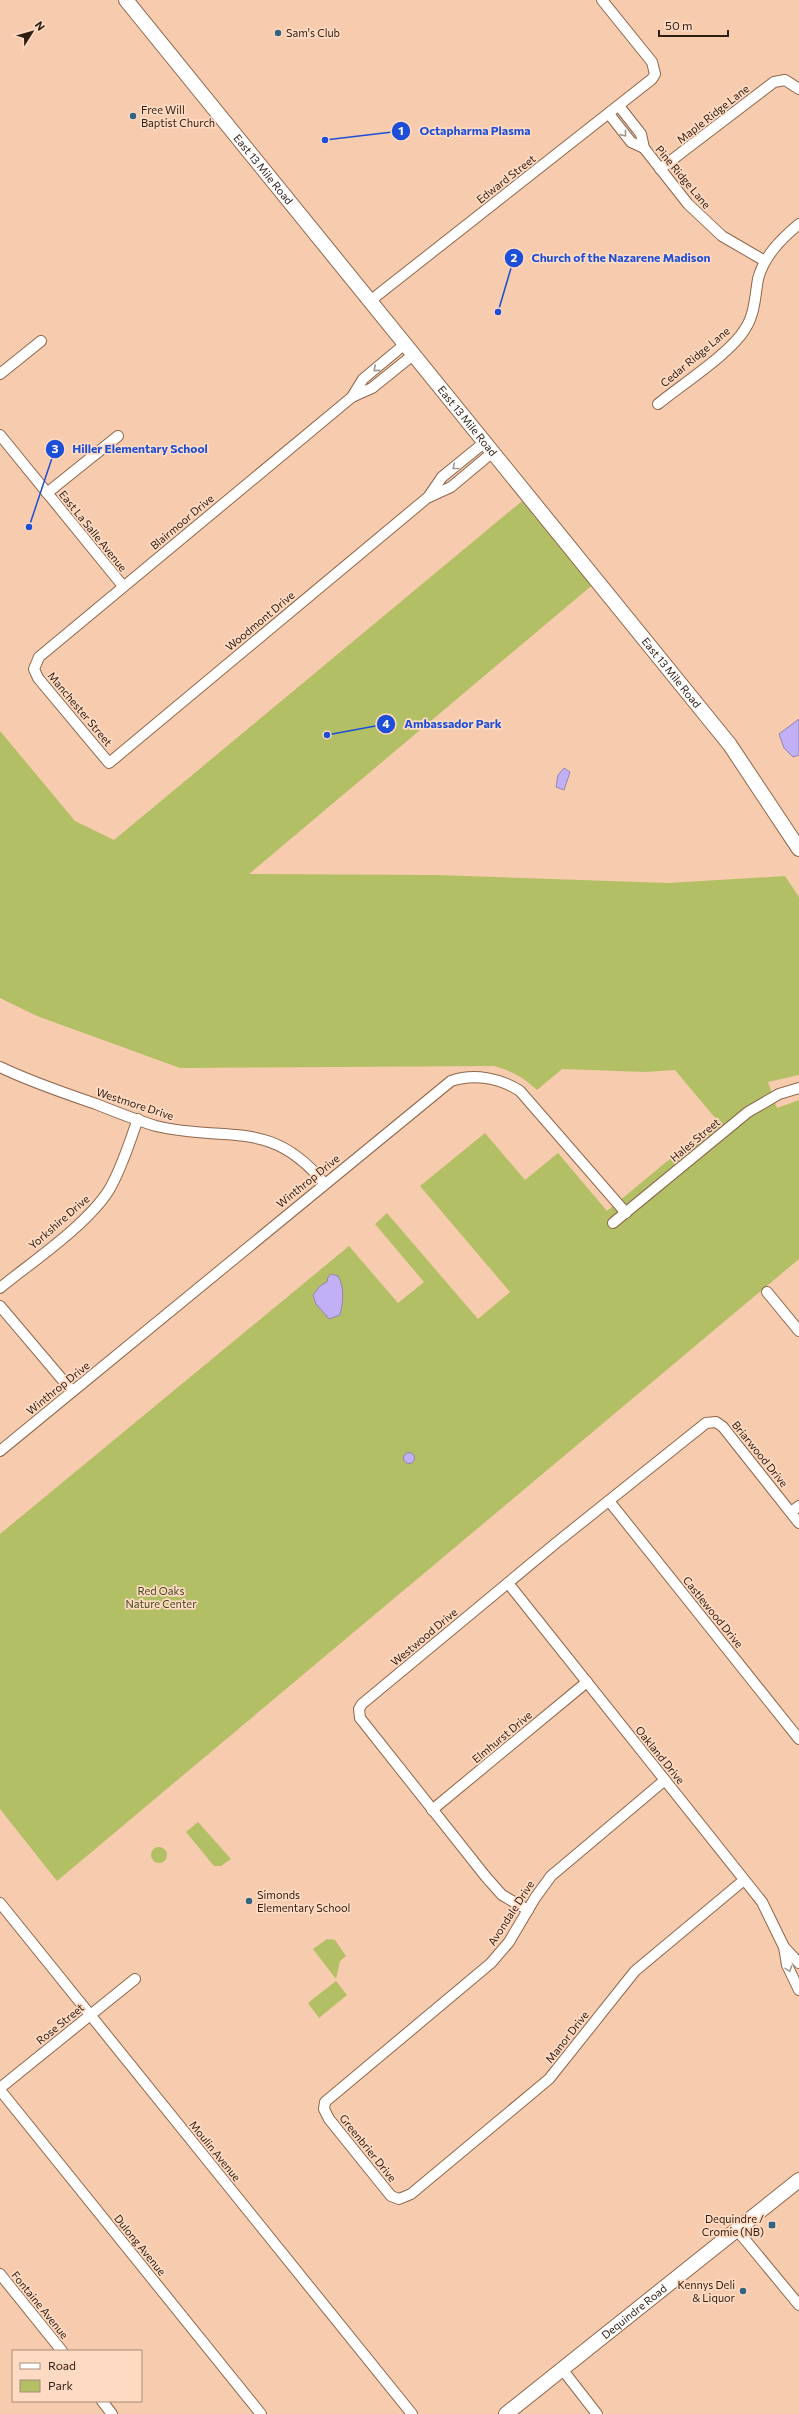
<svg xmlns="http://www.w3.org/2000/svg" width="799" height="2414" viewBox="0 0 799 2414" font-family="Commissioner,sans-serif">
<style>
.green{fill:#b3bf65}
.water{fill:#c1b0f5;stroke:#9584b1}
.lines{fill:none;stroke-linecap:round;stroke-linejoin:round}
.street-casing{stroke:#8e674c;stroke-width:12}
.secondary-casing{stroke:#8e674c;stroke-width:16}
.street{stroke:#fff;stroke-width:10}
.secondary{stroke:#fff;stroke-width:14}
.oneway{stroke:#a09994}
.poi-dot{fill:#316481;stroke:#fedac2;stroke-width:1.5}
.labels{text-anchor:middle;stroke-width:3.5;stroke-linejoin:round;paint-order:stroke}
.poi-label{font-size:11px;fill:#2d1d12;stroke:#fedac2;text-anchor:start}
.street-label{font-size:11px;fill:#2d1d12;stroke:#fedac2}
.park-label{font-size:11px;fill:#434820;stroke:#fedac2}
.leader{fill:none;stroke:#1d4ed8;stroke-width:1.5}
.callout-dot{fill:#1d4ed8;stroke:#fedac2;stroke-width:1.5}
.mark-label{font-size:12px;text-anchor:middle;font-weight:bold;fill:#fff}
.callout-label{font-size:12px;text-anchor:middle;font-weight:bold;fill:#1d4ed8;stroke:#fedac2;stroke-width:3.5;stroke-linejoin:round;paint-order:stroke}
</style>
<rect width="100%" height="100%" fill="#f7cbad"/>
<g class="green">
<path d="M527,497l69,85 -347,292 186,1 233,8 117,-7 14,21v178l-31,7 9,26 22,-8v159l-742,622 -57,-72v-275l349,-288 49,57 26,-21 -49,-58 12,-11 91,106 32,-27 -90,-106 65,-53 40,47 33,-27 49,58 110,-91 -42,-50 -30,2 -83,-3 -25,21c-14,-13 -25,-19 -43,-24l-314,2 -143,-52 -37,-18v-267l75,90 39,19z"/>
<path d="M198,1822l33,37 -10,7h-7l-28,-34z"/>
<circle cx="159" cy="1855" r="8"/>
<path d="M327,1939l8,1 11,16 -6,5 -4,18 -23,-30z"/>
<path d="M336,1981l11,14 -28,23 -11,-15z"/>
</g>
<g class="water">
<path d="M799,719v36l-6,2 -9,-9 -5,-14z"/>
<path d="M564,768l6,4 -6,18 -8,-3 2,-12z"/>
<path d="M331,1274l7,2c7,12 5,26 2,39l-11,4 -13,-15 -3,-9 7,-9 7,-4 1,-5z"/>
<circle cx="409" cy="1458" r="5.5"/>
</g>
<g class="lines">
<defs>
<g id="street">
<path d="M619,106l22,28 3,14 44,56 34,32 43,25"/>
<path d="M609,114l22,28 13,6"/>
<path d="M660,169l114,-87 11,-2 14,9"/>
<path d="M370,301l282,-222 3,-5 -3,-12 -50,-62"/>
<path d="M413,355l-41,33 -20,9 -313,260 -5,12 4,9 71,85 318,-265 24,-11 42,-35"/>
<path d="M0,374l41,-33"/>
<path d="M352,397l11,-18 42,-35"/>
<path d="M658,404c23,-19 73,-51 87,-75 10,-15 10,-33 13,-50 6,-23 23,-40 41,-55"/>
<path d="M0,435l123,151"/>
<path d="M47,493l71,-57"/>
<path d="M429,496l13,-19 43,-35"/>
<path d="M0,1067c31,15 64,26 96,37 20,8 40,16 60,22 70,17 114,-9 168,57"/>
<path d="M613,1223l135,-111 31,-18 20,-6"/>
<path d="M0,1288c33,-27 87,-63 109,-98 13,-22 20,-47 29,-71"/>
<path d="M767,1292l32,39"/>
<path d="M0,1306l72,85"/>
<path d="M0,1451l451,-370c23,-8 49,-3 69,10l106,122"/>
<path d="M609,1501l190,238"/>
<path d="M791,1512l8,-6"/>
<path d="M508,1583l254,319 22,45 3,18 12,25"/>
<path d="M665,1780l-114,96 -16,22 -26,44 -18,21 -166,139 -1,7 5,10 62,77 8,3 12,-5 138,-115 86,-108 109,-91"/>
<path d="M432,1810l155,-128"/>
<path d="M0,1903l412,511"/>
<path d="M528,1910l-26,-15 -16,-18 -126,-159 -1,-9 3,-5 194,-161 150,-120 10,-1 7,5 76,96"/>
<path d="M784,1947l15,16"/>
<path d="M0,2088l135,-109"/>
<path d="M0,2090l261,324"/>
<path d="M737,2230l62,75"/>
<path d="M0,2274l62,77"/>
<path d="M562,2369l35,45"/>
<path d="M102,2401l10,13"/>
</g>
<g id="secondary">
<path id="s1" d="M126,0l604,745 69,104"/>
<path id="s2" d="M506,2414l293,-234"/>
</g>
</defs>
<use href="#street" class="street-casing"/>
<use href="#secondary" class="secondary-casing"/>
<use href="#street" class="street"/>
<use href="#secondary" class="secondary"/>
</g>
<defs><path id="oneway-chevron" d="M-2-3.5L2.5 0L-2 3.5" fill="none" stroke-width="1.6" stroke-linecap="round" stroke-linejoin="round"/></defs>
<g class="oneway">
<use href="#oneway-chevron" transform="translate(624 134) rotate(51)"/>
<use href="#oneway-chevron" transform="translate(376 369) rotate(140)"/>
<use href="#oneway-chevron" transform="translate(455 467) rotate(141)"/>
<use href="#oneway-chevron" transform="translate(789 1969) rotate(70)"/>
</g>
<g class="poi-dot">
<circle cx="278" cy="33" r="4"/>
<circle cx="133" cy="116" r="4"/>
<circle cx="249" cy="1901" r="4"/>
<rect x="768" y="2221" width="8" height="8" rx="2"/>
<circle cx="743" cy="2291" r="4"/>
</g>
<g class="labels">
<g class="poi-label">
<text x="286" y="37">Sam's Club</text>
<text x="141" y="114">Free Will<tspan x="141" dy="13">Baptist Church</tspan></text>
<text x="257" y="1899">Simonds<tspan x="257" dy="13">Elementary School</tspan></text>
<text x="764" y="2223" text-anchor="end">Dequindre /<tspan x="764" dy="13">Cromie (NB)</tspan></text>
<text x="735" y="2289" text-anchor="end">Kennys Deli<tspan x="735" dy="13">&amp; Liquor</tspan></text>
</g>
<g class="street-label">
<text transform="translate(713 114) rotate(-38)" y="4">Maple Ridge Lane</text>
<text dy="4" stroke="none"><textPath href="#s1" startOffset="218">East 13 Mile Road</textPath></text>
<text transform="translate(683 177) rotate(50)" y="4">Pine Ridge Lane</text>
<text transform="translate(506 179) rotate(-38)" y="4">Edward Street</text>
<text transform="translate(695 357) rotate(-40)" y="4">Cedar Ridge Lane</text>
<text dy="4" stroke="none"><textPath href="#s1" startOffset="542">East 13 Mile Road</textPath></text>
<text transform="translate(182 522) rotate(-40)" y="4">Blairmoor Drive</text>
<text transform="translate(93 531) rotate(51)" y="4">East La Salle Avenue</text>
<text transform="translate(260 621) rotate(-40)" y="4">Woodmont Drive</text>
<text dy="4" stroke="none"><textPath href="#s1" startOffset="866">East 13 Mile Road</textPath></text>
<text transform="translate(80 709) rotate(50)" y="4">Manchester Street</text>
<text transform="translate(135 1104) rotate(18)" y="4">Westmore Drive</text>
<text transform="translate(695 1140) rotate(-40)" y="4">Hales Street</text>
<text transform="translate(308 1181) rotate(-39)" y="4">Winthrop Drive</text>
<text transform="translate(59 1222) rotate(-41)" y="4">Yorkshire Drive</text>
<text transform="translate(58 1388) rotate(-39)" y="4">Winthrop Drive</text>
<text transform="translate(760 1454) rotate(51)" y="4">Briarwood Drive</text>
<text transform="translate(713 1612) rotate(51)" y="4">Castlewood Drive</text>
<text transform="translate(424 1637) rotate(-40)" y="4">Westwood Drive</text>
<text transform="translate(502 1737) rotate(-40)" y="4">Elmhurst Drive</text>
<text transform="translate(660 1755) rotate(51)" y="4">Oakland Drive</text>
<text transform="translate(511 1913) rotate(-57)" y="4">Avondale Drive</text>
<text transform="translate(60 2024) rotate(-39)" y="4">Rose Street</text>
<text transform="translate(567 2037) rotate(-52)" y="4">Manor Drive</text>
<text transform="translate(368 2148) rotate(51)" y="4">Greenbrier Drive</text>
<text transform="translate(215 2151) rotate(51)" y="4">Moulin Avenue</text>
<text transform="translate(140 2245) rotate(51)" y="4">Dulong Avenue</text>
<text transform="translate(40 2305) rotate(51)" y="4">Fontaine Avenue</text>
<text dy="4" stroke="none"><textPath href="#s2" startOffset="164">Dequindre Road</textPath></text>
</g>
<g class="park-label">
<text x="161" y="1595">Red Oaks<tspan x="161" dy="13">Nature Center</tspan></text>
</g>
</g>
<path class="leader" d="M325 140L401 131M498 312L514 258M29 527L55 449M327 735L386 724"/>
<g class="callout-dot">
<circle cx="325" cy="140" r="4"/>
<circle cx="498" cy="312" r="4"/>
<circle cx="29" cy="527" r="4"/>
<circle cx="327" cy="735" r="4"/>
<circle cx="401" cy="131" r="10"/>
<circle cx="514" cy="258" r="10"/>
<circle cx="55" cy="449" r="10"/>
<circle cx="386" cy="724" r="10"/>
</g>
<g class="mark-label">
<text x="401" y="135">1</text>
<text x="514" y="262">2</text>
<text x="55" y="453">3</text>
<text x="386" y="728">4</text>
</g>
<g class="callout-label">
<text x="475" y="135">Octapharma Plasma</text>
<text x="621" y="262">Church of the Nazarene Madison</text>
<text x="140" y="453">Hiller Elementary School</text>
<text x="453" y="728">Ambassador Park</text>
</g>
<rect x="12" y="2350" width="130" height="52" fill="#fedac2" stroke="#aa8e7c"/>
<rect x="20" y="2363" width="20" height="6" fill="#ffffff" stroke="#aa8e7c"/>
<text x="48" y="2370" font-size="12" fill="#2d1d12">Road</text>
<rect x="20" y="2380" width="20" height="12" fill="#b3bf65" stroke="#aa8e7c"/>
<text x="48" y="2390" font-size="12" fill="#2d1d12">Park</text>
<g transform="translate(32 32) rotate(53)" stroke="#fedac2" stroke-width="3" paint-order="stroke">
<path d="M0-3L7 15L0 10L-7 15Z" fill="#2d1d12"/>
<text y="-6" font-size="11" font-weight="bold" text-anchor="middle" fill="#2d1d12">N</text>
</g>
<path d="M659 30v6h69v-6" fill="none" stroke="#2d1d12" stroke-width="2"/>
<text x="665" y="30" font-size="12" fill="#2d1d12" stroke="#fedac2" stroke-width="3" paint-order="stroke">50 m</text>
</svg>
